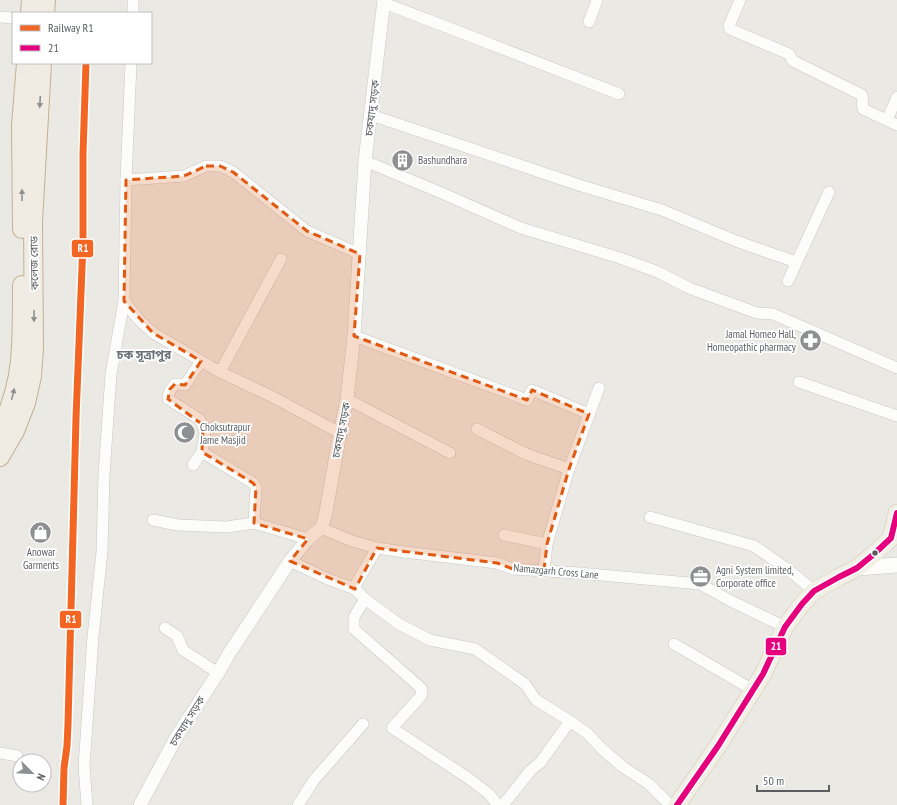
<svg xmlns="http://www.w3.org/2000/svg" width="897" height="805" viewBox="0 0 897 805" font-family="'PT Sans Narrow','Noto Sans Bengali',sans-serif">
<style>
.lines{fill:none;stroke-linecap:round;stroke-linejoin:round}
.minor-casing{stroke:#c7c7c7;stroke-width:12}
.tertiary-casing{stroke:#c7c7c7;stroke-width:14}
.secondary-casing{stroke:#c8c8c8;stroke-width:16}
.primary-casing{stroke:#d4c8b0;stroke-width:18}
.trunk-casing{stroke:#c2b091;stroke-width:20}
.minor{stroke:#fcfcfb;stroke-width:11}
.tertiary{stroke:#fcfcfb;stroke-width:13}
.secondary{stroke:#fcfcfb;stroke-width:15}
.primary{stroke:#f2efe7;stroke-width:17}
.trunk{stroke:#f0ece4;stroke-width:18}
.bus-1-casing{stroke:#fff;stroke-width:9}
.bus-1{stroke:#e5007d;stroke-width:6}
.rail-1-casing{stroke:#fff;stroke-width:10}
.rail-1{stroke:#f26522;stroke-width:7}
.oneway{fill:#8e9090}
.marked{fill:#e15910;fill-opacity:0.2;stroke:#e15910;stroke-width:3;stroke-dasharray:8 5;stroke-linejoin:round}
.bus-dot{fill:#5a5e63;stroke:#fff;stroke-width:1.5}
.labels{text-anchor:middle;stroke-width:3.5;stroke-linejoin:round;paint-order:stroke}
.street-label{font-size:11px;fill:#5a5e63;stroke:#fff}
.poi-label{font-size:11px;fill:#5a5e63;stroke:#fff;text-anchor:start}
.neighbourhood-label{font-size:12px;font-weight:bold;fill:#6a7075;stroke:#fff}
.line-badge{stroke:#fff;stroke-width:1.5}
.badge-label{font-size:11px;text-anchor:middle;font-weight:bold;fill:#fff}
</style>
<rect width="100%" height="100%" fill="#ebe9e4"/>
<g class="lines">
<defs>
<g id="minor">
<path d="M133,0v13"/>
<path d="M740,0l-11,26 1,3 59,25 4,7 69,34 1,14 34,16"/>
<path d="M384,3l86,33 149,58"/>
<path d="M0,17l13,1"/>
<path d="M589,22l8,-22"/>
<path d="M371,115l211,71 80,24 74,31 60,21"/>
<path d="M887,120l10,-23"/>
<path d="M365,161l79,33 77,34 99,30 38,14 31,16 68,25 16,1 124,54"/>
<path d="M126,180l58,-4 22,-10h14l13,6 74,59 53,23"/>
<path d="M788,281l41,-89"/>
<path d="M124,301l15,19 14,13 67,39 51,24 69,37"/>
<path d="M354,336l173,64 5,-10 57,24"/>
<path d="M220,372l61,-113"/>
<path d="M799,382l98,34"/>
<path d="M347,399l103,54"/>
<path d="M477,429l49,25 43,15"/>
<path d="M202,452l51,31 3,4 -2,36"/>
<path d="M193,465l9,-13 3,-19 -2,-8 -4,-6 -31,-20c0,-7 3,-10 7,-15h4l6,1 16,-24"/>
<path d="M650,517l104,29 36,25 24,20"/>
<path d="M153,520l25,5 49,2 27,-4 54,16"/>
<path d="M321,528l31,13 25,7 27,4 93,11 16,6 66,4 121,11 31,17 54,26"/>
<path d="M504,535l43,9"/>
<path d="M377,548l-21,36 -1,5 10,10 34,25 31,16 45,9 50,35 11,16 34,21 18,13 14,15 21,18 26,17 21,21"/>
<path d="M290,561l38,18 27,10"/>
<path d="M544,570l3,-26 22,-75 30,-81"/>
<path d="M365,599l-11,18v12l68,60 -1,7 -29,32 76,50 21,16 9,11"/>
<path d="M165,628l12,8 6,14 35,23"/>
<path d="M674,644l79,46"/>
<path d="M0,753l17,3"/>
<path d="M87,805l-3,-39 9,-129 9,-85 2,-77 7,-101 13,-73 2,-121 5,-117"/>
<path d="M298,805l16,-25 49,-56"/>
<path d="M503,805l28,-35 9,-7 30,-42"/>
</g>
<path id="tertiary" d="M140,805l37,-69 41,-63 12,-21 60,-91 18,-22 13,-11 4,-11 15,-84 7,-34 7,-63 11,-175 19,-161"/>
<path id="secondary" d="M857,568l40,-3"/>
<path id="primary" d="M677,805l41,-59 45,-72 22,-47 17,-23 12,-13 25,-14 18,-9 17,-14 17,-16 6,-25"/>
<g id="trunk">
<path d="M30,13l1,-13"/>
<path d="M45,13l1,-13"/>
<path d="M22,229l-1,-104 5,-62"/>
<path d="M0,431c12,-26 20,-55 21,-84 1,-21 1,-42 1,-62"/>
<path d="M0,457l15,-26 11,-28 6,-27 2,-28 -1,-126 9,-159"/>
</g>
</defs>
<use href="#minor" class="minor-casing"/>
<use href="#tertiary" class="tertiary-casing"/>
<use href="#secondary" class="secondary-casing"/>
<use href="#primary" class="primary-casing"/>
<use href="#trunk" class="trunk-casing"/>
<use href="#minor" class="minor"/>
<use href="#tertiary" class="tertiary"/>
<use href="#secondary" class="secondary"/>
<use href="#primary" class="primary"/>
<use href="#trunk" class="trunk"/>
<defs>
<path id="bus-1" d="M677,805l41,-59 45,-72 22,-47 17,-23 12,-13 25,-14 18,-9 17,-14 17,-16 6,-25"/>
</defs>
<use href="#bus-1" class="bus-1-casing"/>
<use href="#bus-1" class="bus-1"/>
<defs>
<path id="rail-1" d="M63,805l1,-37 3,-22 1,-22 8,-306 7,-175v-89l3,-91"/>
</defs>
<use href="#rail-1" class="rail-1-casing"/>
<use href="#rail-1" class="rail-1"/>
</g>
<defs><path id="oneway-solid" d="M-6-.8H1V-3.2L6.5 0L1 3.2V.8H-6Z"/></defs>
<g class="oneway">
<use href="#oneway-solid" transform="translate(40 102) rotate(93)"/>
<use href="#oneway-solid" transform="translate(22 195) rotate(-90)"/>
<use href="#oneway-solid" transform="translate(34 316) rotate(90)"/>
<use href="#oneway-solid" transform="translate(13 394) rotate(-76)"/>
</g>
<path class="marked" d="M206,166h14l13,6 74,59 53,23 -6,82 173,64 5,-10 57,24 -20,55 -22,75 -3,26 -31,-1 -16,-6 -120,-15 -22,41 -65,-28 18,-22 -54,-16 2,-36 -3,-4 -51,-31 1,-27 -35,-26 2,-10 5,-5 10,1 16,-24 -48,-28 -29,-32 2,-121 58,-4z"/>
<defs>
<symbol id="building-disc" viewBox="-11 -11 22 22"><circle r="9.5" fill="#8d8f90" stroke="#fff"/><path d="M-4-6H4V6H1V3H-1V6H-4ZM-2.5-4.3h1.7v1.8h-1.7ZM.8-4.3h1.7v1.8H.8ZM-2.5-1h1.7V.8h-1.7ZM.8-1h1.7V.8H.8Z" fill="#fff"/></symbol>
<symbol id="pharmacy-disc" viewBox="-11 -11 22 22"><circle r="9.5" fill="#8d8f90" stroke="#fff"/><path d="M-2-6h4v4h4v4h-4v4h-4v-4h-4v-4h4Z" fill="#fff"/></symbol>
<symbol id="mosque-disc" viewBox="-11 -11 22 22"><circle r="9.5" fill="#8d8f90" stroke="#fff"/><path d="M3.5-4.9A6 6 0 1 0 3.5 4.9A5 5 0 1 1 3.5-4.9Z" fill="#fff"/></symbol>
<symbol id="shop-disc" viewBox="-11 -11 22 22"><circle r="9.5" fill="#8d8f90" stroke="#fff"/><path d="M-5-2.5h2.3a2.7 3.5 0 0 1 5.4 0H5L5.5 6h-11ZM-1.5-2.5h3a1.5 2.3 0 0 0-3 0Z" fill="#fff"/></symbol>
<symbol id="office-disc" viewBox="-11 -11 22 22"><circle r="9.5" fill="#8d8f90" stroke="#fff"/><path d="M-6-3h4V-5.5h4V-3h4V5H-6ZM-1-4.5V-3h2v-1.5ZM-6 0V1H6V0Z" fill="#fff"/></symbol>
</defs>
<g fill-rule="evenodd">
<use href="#building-disc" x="390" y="148" width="25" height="25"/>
<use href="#pharmacy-disc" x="798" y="328" width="25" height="25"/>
<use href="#mosque-disc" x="172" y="420" width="25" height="25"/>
<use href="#shop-disc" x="28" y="520" width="25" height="25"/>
<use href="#office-disc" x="688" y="564" width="25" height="25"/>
</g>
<circle class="bus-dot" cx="875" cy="553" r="3.5"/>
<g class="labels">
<g class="street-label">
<text transform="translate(372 108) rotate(-83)" y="4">চকযাদু সড়ক</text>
<text transform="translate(34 263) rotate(-91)" y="4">কলেজ রোড</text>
<text transform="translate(341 430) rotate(-79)" y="4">চকযাদু সড়ক</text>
<text transform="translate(556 571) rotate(5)" y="4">Namazgarh Cross Lane</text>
<text transform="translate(187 721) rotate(-58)" y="4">চকযাদু সড়ক</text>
</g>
<g class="poi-label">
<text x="418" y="164">Bashundhara</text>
<text x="796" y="338" text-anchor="end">Jamal Homeo Hall,<tspan x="796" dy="13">Homeopathic pharmacy</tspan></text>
<text x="200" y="431">Choksutrapur<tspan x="200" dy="13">Jame Masjid</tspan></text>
<text x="41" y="556" text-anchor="middle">Anowar<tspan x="41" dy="13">Garments</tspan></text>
<text x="716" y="574">Agni System limited,<tspan x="716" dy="13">Corporate office</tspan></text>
</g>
<g class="neighbourhood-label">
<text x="144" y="359">চক সূত্রাপুর</text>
</g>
</g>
<g class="line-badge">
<rect x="71" y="239" width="23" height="19" rx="4" fill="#f26522"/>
<rect x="59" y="610" width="23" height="19" rx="4" fill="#f26522"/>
<rect x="765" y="637" width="22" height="19" rx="4" fill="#e5007d"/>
</g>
<g class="badge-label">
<text x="83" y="252">R1</text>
<text x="71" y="623">R1</text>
<text x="776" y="650">21</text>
</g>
<rect x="12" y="12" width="140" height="52" fill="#ffffff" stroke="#bdbfc1"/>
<rect x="20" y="25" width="20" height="6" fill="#f26522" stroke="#bdbfc1"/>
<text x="48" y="32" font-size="12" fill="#5a5e63">Railway R1</text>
<rect x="20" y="45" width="20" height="6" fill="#e5007d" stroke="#bdbfc1"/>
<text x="48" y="52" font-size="12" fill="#5a5e63">21</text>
<g transform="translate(32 773) rotate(114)"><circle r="19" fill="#ffffff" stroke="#bdbfc1"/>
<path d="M0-3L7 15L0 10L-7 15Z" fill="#8d8f90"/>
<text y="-6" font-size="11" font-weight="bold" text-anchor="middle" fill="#5a5e63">N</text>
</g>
<path d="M757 785v6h72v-6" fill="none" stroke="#5a5e63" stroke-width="2"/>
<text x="763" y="785" font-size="12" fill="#5a5e63" stroke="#ffffff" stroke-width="3" paint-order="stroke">50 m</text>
</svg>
